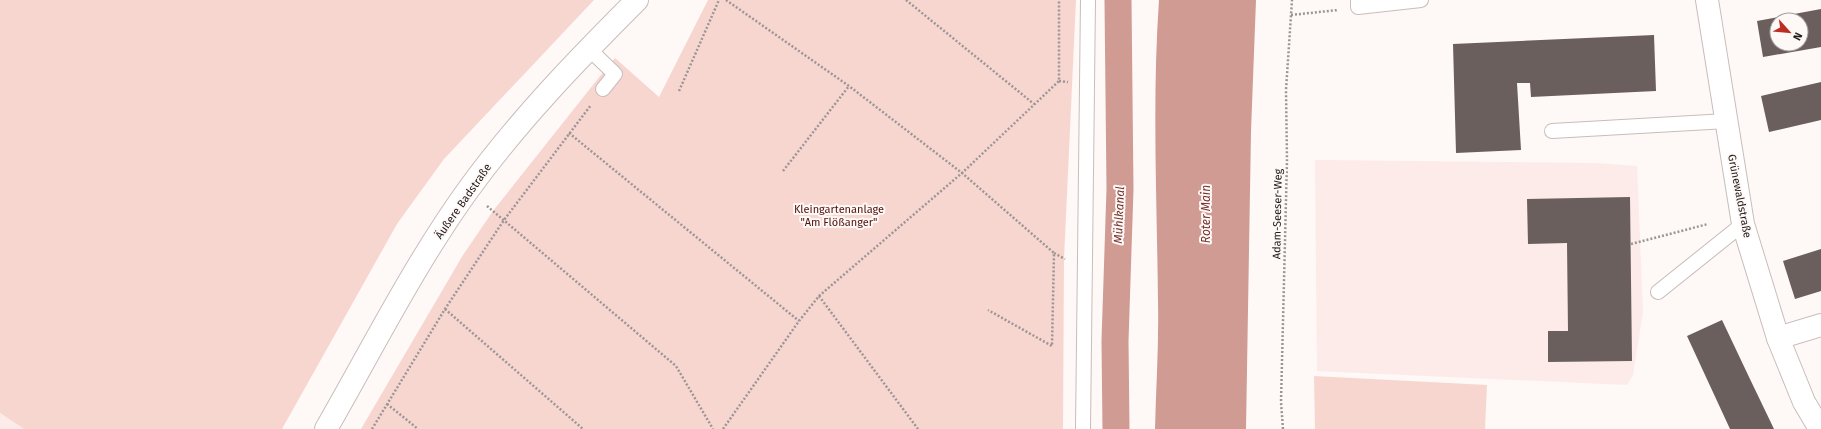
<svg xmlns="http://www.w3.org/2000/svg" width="1821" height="429" viewBox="0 0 1821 429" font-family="'Fira Sans',sans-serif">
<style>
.built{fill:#fcebe8}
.green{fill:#f8d6d0}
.water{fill:#cf9b93}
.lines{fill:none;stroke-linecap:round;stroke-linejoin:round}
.canal{stroke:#cf9b93;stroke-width:27}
.building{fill:#6a5f5d;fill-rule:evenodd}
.lane-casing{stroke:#c9bdba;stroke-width:16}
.street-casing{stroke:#c9bdba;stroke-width:24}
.secondary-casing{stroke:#c9bdba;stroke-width:24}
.path{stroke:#9b9695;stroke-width:2.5;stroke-dasharray:2 2;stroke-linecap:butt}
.lane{stroke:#fff;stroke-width:14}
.street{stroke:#fff;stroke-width:22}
.secondary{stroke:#fff;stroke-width:22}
.labels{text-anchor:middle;stroke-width:4;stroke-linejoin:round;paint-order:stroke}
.street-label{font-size:11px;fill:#1f1b1a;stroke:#fef8f7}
.park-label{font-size:11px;fill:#4f110c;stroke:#fef8f7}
.water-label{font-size:12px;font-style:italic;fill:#74332b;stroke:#fef8f7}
</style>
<rect width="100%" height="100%" fill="#fef8f7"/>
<g class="built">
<path d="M1315,160l280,3 42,3 6,146 -10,63 -6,10 -310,-14z"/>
<path d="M0,413l24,16h-24z"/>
</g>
<g class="green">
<path d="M0,0h594l-150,159 -47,65 -115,205h-258l-24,-16z"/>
<path d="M708,0h368l-12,259 -1,170h-702l102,-174 30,-44 115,-145 7,-8 44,39z"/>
<path d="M1314,376l173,9 -2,44h-170z"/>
</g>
<path class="water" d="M1159,0h97l-5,131 -5,298h-91c1,-42 4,-85 3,-127 -1,-101 -6,-201 1,-302z"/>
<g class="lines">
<path class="canal" d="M1116,429l-1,-88 5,-152 -2,-189"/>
</g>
<g class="building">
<path d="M1821,9v38l-58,10 -6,-36zM1777,20h24v24h-24z"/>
<path d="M1654,35l2,56 -125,6 -1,-14h-13l4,67 -65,3 -3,-109z"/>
<path d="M1821,82v38l-52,12 -8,-36z"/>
<path d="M1630,197l2,164 -84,1v-31h20l-1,-88 -39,1 -1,-45z"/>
<path d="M1821,249v42l-26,8 -12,-38z"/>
<path d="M1722,320l27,57 25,52h-44l-43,-93z"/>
</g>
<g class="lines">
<defs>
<g id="lane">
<path d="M1358,0v7l63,-7"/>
<path d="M588,48l27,26 -12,15"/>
<path d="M1552,131l175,-10"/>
<path d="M1658,292l85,-68"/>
<path d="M1083,429l5,-429"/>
</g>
<g id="street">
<path d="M1778,338l43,-13"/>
<path d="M326,429c46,-80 88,-164 142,-239 50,-69 109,-130 169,-190"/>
</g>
<path id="secondary" d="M1707,0l36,224 35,114 26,64 16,27"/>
</defs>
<use href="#lane" class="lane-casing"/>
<use href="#street" class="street-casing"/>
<use href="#secondary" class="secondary-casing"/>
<g class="path">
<path d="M726,0l123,86 113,87 92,80 -2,93 -64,-36"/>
<path d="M906,0l128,104"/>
<path d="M1291,15l47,-5"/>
<path d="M1059,81l9,1"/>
<path d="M679,91l40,-91"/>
<path d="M569,133l230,188"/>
<path d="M783,171l66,-85"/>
<path d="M487,206l189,160 37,63"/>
<path d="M1631,244l77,-20"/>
<path d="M1054,253l11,6"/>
<path d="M819,296l99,133"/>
<path d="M445,309l138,120"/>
<path d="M387,404l31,25"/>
<path d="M372,429l73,-120 59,-89 87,-115"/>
<path d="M723,429l76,-108 20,-25 143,-123 97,-92v-81"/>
<path d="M1283,429l-2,-27 6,-242 -1,-70 6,-90"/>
</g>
<use href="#lane" class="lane"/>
<use href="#street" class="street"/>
<use href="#secondary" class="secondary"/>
</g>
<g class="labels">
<g class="street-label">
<text transform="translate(1740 196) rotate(79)" y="4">Grünewaldstraße</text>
<text transform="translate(463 201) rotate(-55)" y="4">Äußere Badstraße</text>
<text transform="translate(1277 214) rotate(-89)" y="4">Adam-Seeser-Weg</text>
</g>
<g class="park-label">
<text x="839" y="213">Kleingartenanlage<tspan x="839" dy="13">"Am Flößanger"</tspan></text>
</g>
<g class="water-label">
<text transform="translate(1206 214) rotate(-90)" y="4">Roter Main</text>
<text transform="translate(1119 215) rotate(-88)" y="4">Mühlkanal</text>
</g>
</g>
<g transform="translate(1789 32) rotate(117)"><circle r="19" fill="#fef8f7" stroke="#a5a09f"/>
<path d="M0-3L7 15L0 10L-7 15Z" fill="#bc2e23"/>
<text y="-6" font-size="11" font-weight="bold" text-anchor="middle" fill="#1f1b1a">N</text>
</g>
</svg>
